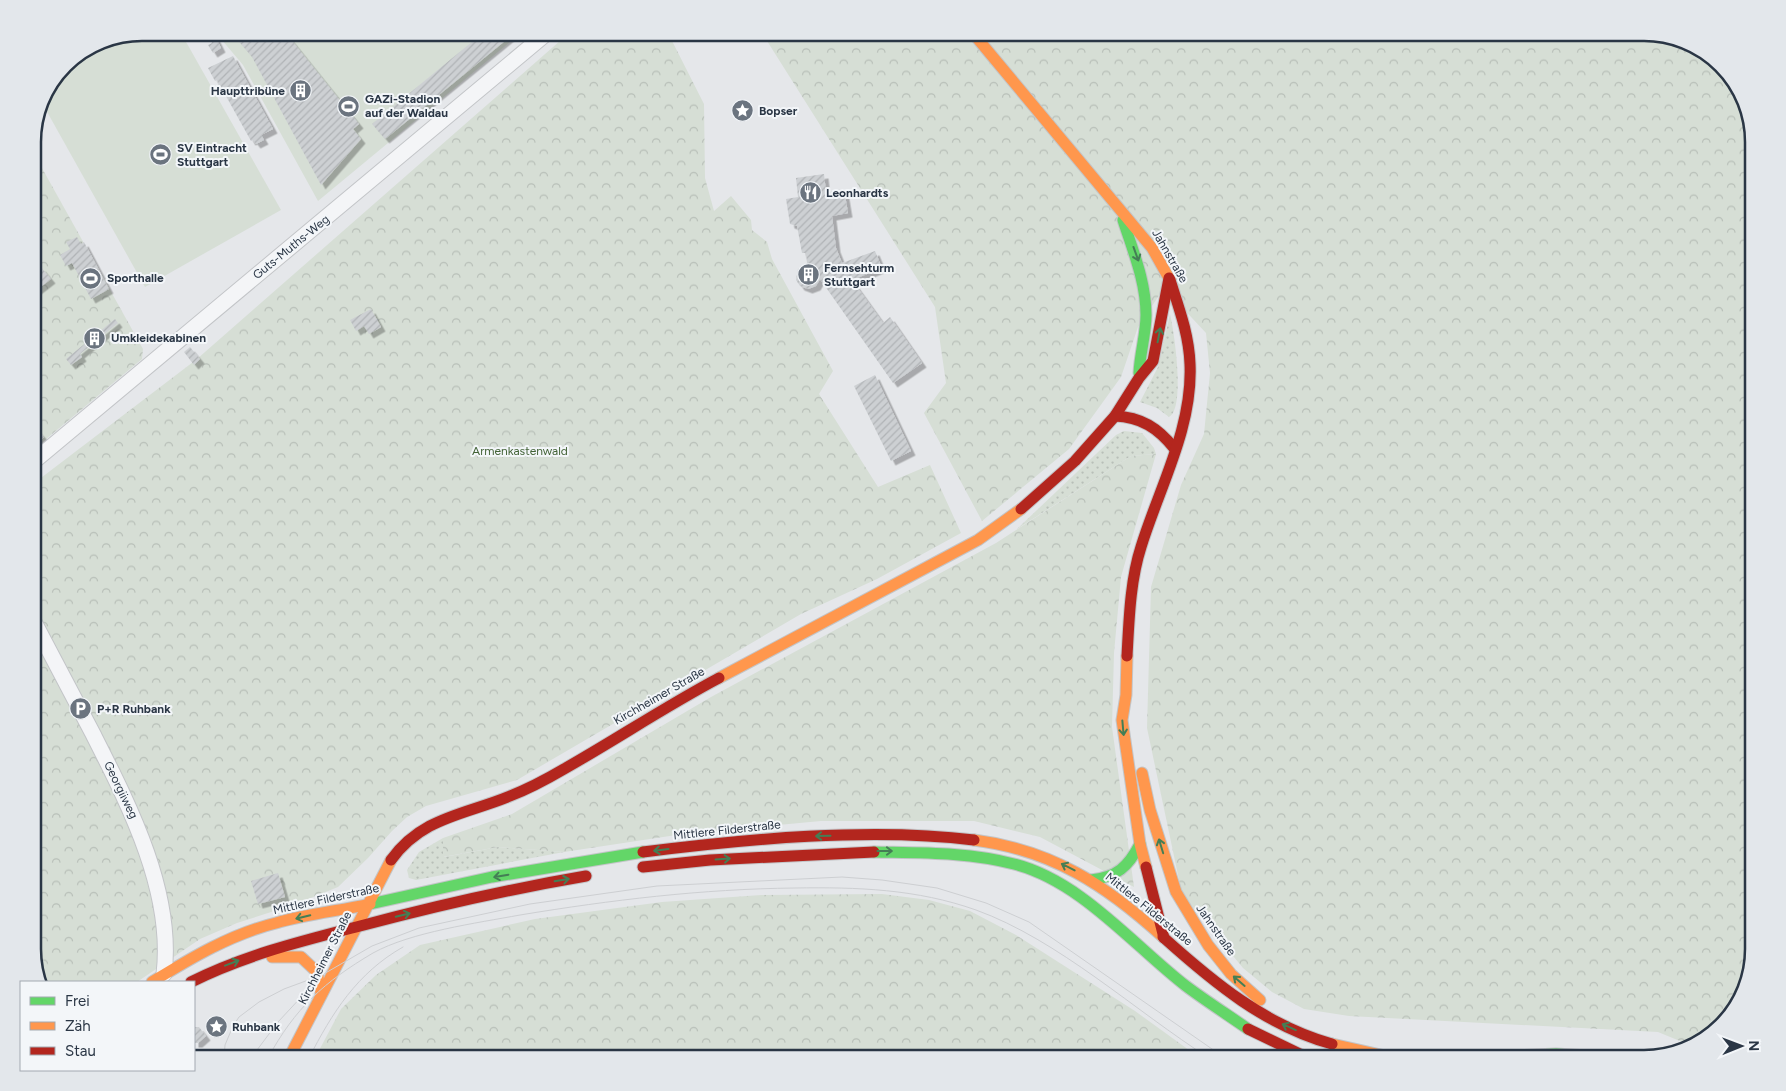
<svg xmlns="http://www.w3.org/2000/svg" width="1786" height="1091" viewBox="0 0 1786 1091" font-family="Figtree,sans-serif">
<style>
.grass{fill:url(#grass-dots)}
.forest{fill:url(#forest-crowns)}
.garden{fill:#d6ded5}
.building{fill:url(#building-hatch);filter:url(#shadow)}
.lines{fill:none;stroke-linecap:round;stroke-linejoin:round}
.street-casing{stroke:#c3c5c8;stroke-width:17}
.fast-casing{stroke:#c3c5c8;stroke-width:13}
.slow-casing{stroke:#c3c5c8;stroke-width:13}
.jam-casing{stroke:#c3c5c8;stroke-width:13}
.street{stroke:#f4f5f7;stroke-width:15}
.fast{stroke:#63d668;stroke-width:11}
.slow{stroke:#ff974d;stroke-width:11}
.jam{stroke:#b3261e;stroke-width:11}
.tram{stroke:#cdcfd2;stroke-width:1}
.oneway{stroke:#447e55}
.labels{text-anchor:middle;stroke-width:4;stroke-linejoin:round;paint-order:stroke}
.poi-label{font-size:12px;font-weight:bold;fill:#2a3645;stroke:#f3f6f9;text-anchor:start}
.street-label{font-size:12px;fill:#2a3645;stroke:#f3f6f9}
.park-label{font-size:12px;fill:#426236;stroke:#f3f6f9}
.rim{fill:none;stroke:#2a3645;stroke-width:2.5}
</style>
<defs>
<pattern id="grass-dots" width="8" height="8" patternUnits="userSpaceOnUse" patternTransform="scale(1.25)"><rect width="8" height="8" fill="#d6ded5"/><path d="M2 2h.1M6 6h.1" fill="none" stroke="#b8bfb8" stroke-width="1.8" stroke-linecap="round"/></pattern>
<pattern id="forest-crowns" width="20" height="18" patternUnits="userSpaceOnUse" patternTransform="scale(1.25)"><rect width="20" height="18" fill="#d6ded5"/><path d="M2 6a3 3 0 1 1 6 0M12 15a3 3 0 1 1 6 0" fill="none" stroke="#b8bfb8"/></pattern>
<pattern id="building-hatch" width="6" height="6" patternUnits="userSpaceOnUse" patternTransform="scale(1.25)"><rect width="6" height="6" fill="#cdd0d3"/><path d="M-1 1l2-2M0 6l6-6M5 7l2-2" fill="none" stroke="#b0b3b6"/></pattern>
<filter id="shadow"><feDropShadow dx="4.5" dy="4.5" stdDeviation="0" flood-color="#0004"/></filter>
</defs>
<rect width="100%" height="100%" fill="#e5e7ea"/>
<g class="grass">
<path d="M1170,314c4,16 16,95 -1,103l-12,-9 -17,-6 18,-35z"/>
<path d="M1124,431l18,2 12,15 2,6 -25,2 -114,73 99,-94z"/>
<path d="M443,838l1,19 54,-10 66,5 -148,28 -7,-2 -2,-8 12,-18z"/>
</g>
<g class="forest">
<path d="M569,33h99l36,71 1,74 9,33 17,-15 20,24 1,10 15,12 5,17 61,112 -14,23 59,93 52,-22 31,68 -84,46 -76,35 -284,166 -91,26 -19,11 -15,14 -24,27 -30,29 -42,17 -59,19 -37,16 -63,43h-96l-8,-26v-472l164,-125z"/>
<path d="M762,33h882l55,14 40,40 14,48v814l-14,55 -41,40 -6,2 -34,-14 -309,-16 -45,-7 -32,-17 -29,-24 -61,-74 -35,-166 4,-141 30,-102 23,-51 6,-61 -4,-40 -42,-45 -26,39 -17,50 -52,72 -87,72 -58,-108 22,-30 -11,-76z"/>
<path d="M33,152l110,197 -1,10 -109,91z"/>
<path d="M1156,454l-35,123 -7,76 -2,74 22,160 -94,-50 -66,-16h-153l-138,13 -119,18 -66,-5 -55,10v-19l69,-24 199,-117 285,-154 135,-87z"/>
<path d="M882,894l47,6 41,11 46,24 119,76 65,47h-885l26,-49 35,-34 44,-30 115,-26 127,-17 99,-7z"/>
</g>
<g class="garden">
<path d="M142,33h39l100,177 -136,77 -104,-186 24,-37 39,-24z"/>
<path d="M216,33h305l-203,168 -75,-136z"/>
</g>
<g class="building">
<path d="M231,32h54l74,92 -6,5 8,10 -40,46 -69,-128z"/>
<path d="M484,32h25l2,4 -126,103 -13,-15z"/>
<path d="M215,36l6,12 -8,5 -5,-8 4,-2 -2,-4z"/>
<path d="M233,56l40,73 -12,6 3,5 -8,4 -3,-4 -2,1 -34,-61 -2,1 -7,-13z"/>
<path d="M824,174l2,18 18,-3 4,24 -16,3 4,32 6,15 33,-12 7,17 -30,12 31,43 7,-6 32,46 -29,20 -73,-104 -4,7 -8,3 -8,-3 -4,-6 2,-11 9,-6 -1,-10h-4l-5,-27 -7,-2 -4,-25 12,-2 -2,-19z"/>
<path d="M77,237l4,7 3,-2 25,47 -18,10 -19,-36 -6,3 -6,-11 10,-6 -4,-7z"/>
<path d="M41,267l10,12 -18,14v-20z"/>
<path d="M371,309l10,18 -12,7 -5,-8 -8,5 -6,-11z"/>
<path d="M115,319l3,4 -38,31 2,3 -11,8 -5,-6z"/>
<path d="M190,347l10,12 -6,6 -10,-13z"/>
<path d="M875,375l36,76 -20,10 -37,-75z"/>
<path d="M36,428l8,9 -8,7 -3,-3v-10z"/>
<path d="M278,873l7,24 -27,7 -7,-23z"/>
<path d="M194,1027h5l7,9 -8,7h-4z"/>
</g>
<g class="lines">
<defs>
<g id="street">
<path d="M33,462l515,-430"/>
<path d="M33,620c20,38 40,76 60,114 36,71 81,158 71,240"/>
</g>
<g id="fast">
<path d="M1123,220c10,31 23,62 23,95 0,19 -6,38 -7,58"/>
<path d="M874,852c47,1 94,0 140,12 67,17 119,81 172,122 20,15 42,29 62,43"/>
<path d="M1091,880c26,-3 37,-13 49,-36"/>
<path d="M370,904l122,-27 151,-25"/>
<path d="M1470,1058l86,-4 64,4"/>
</g>
<g id="slow">
<path d="M972,32l180,216 18,32"/>
<path d="M1127,656l-1,39 -4,25 18,124 6,23"/>
<path d="M719,678l259,-138 43,-31"/>
<path d="M1142,773l8,37 26,82 32,53 23,29 29,26"/>
<path d="M974,840c78,10 132,45 189,97"/>
<path d="M272,957h29l16,15 4,21"/>
<path d="M152,982c39,-24 79,-48 124,-59 31,-9 62,-12 94,-19"/>
<path d="M1332,1044l53,12 30,2"/>
<path d="M289,1058l102,-198"/>
</g>
<g id="jam">
<path d="M1115,416c26,1 43,12 59,32"/>
<path d="M1021,509l54,-48 40,-45 24,-38 14,-17 16,-83"/>
<path d="M1127,656c2,-35 3,-75 14,-109 18,-59 52,-119 49,-183 -1,-29 -11,-56 -20,-84"/>
<path d="M643,852c103,-13 228,-25 331,-12"/>
<path d="M391,860c31,-43 73,-45 119,-64 18,-7 37,-17 54,-27 53,-30 102,-63 155,-91"/>
<path d="M643,867l67,-7 164,-8"/>
<path d="M1146,867l18,71"/>
<path d="M1163,937c50,45 103,89 169,107"/>
<path d="M191,982c54,-27 111,-41 169,-56 75,-20 150,-37 226,-50"/>
<path d="M1248,1029l60,29"/>
</g>
</defs>
<use href="#street" class="street-casing"/>
<use href="#fast" class="fast-casing"/>
<use href="#slow" class="slow-casing"/>
<use href="#jam" class="jam-casing"/>
<use href="#street" class="street"/>
<use href="#fast" class="fast"/>
<use href="#slow" class="slow"/>
<use href="#jam" class="jam"/>
<g class="tram">
<path d="M224,1058l1,-13 8,-19 6,-9 20,-15 25,-13 38,-14 50,-29 47,-18 111,-24 127,-18 185,-9 40,3 55,8 49,15 43,19 196,136"/>
<path d="M251,1058l27,-36 39,-42"/>
<path d="M268,1058c27,-50 56,-76 105,-105 38,-21 104,-30 147,-38 91,-15 182,-26 275,-27 62,-1 122,1 181,22 83,30 159,101 233,148"/>
<path d="M309,1058c23,-45 48,-85 94,-111"/>
</g>
</g>
<defs><path id="oneway-shaft" d="M-6 0H5M1.5-3L5.5 0L1.5 3" fill="none" stroke-width="1.6" stroke-linecap="round" stroke-linejoin="round" transform="scale(1.25)"/></defs>
<g class="oneway">
<use href="#oneway-shaft" transform="translate(1136 254) rotate(70)"/>
<use href="#oneway-shaft" transform="translate(1159 335) rotate(-79)"/>
<use href="#oneway-shaft" transform="translate(1123 728) rotate(85)"/>
<use href="#oneway-shaft" transform="translate(823 836) rotate(179)"/>
<use href="#oneway-shaft" transform="translate(1161 846) rotate(-107)"/>
<use href="#oneway-shaft" transform="translate(661 850) rotate(173)"/>
<use href="#oneway-shaft" transform="translate(885 851)"/>
<use href="#oneway-shaft" transform="translate(723 859) rotate(-4)"/>
<use href="#oneway-shaft" transform="translate(1068 867) rotate(-153)"/>
<use href="#oneway-shaft" transform="translate(501 876) rotate(170)"/>
<use href="#oneway-shaft" transform="translate(562 880) rotate(-9)"/>
<use href="#oneway-shaft" transform="translate(403 915) rotate(-14)"/>
<use href="#oneway-shaft" transform="translate(303 917) rotate(166)"/>
<use href="#oneway-shaft" transform="translate(232 963) rotate(-21)"/>
<use href="#oneway-shaft" transform="translate(1239 981) rotate(-139)"/>
<use href="#oneway-shaft" transform="translate(1289 1027) rotate(-156)"/>
</g>
<defs>
<symbol id="building-disc" viewBox="-11 -11 22 22"><circle r="9.5" fill="#6b747f" stroke="#f3f6f9"/><path d="M-4-6H4V6H1V3H-1V6H-4ZM-2.5-4.3h1.7v1.8h-1.7ZM.8-4.3h1.7v1.8H.8ZM-2.5-1h1.7V.8h-1.7ZM.8-1h1.7V.8H.8Z" fill="#fff"/></symbol>
<symbol id="stadium-disc" viewBox="-11 -11 22 22"><circle r="9.5" fill="#6b747f" stroke="#f3f6f9"/><path d="M0-5a6.5 5 0 1 0 0 10a6.5 5 0 1 0 0-10ZM-3.5-1.8h7v3.6h-7Z" fill="#fff"/></symbol>
<symbol id="sight-disc" viewBox="-11 -11 22 22"><circle r="9.5" fill="#6b747f" stroke="#f3f6f9"/><path d="M0-6L1.8-2.2L6-1.7L2.9 1.2L3.7 5.4L0 3.3L-3.7 5.4L-2.9 1.2L-6-1.7L-1.8-2.2Z" fill="#fff"/></symbol>
<symbol id="restaurant-disc" viewBox="-11 -11 22 22"><circle r="9.5" fill="#6b747f" stroke="#f3f6f9"/><path d="M-5-6h1v4h1v-4h1v4h1v-4h1v5L-1.5 .5V6h-2V.5L-5-1ZM5-6V6H3V1.5H1.5Q1.5-4 5-6Z" fill="#fff"/></symbol>
<symbol id="parking-disc" viewBox="-11 -11 22 22"><circle r="9.5" fill="#6b747f" stroke="#f3f6f9"/><path d="M-3.5-5.5H1a3.5 3.5 0 0 1 0 7H-1V5.5H-3.5ZM-1-3.4V-.6H.8a1.4 1.4 0 0 0 0-2.8Z" fill="#fff"/></symbol>
</defs>
<g fill-rule="evenodd">
<use href="#building-disc" x="288" y="78" width="25" height="25"/>
<use href="#stadium-disc" x="336" y="94" width="25" height="25"/>
<use href="#sight-disc" x="730" y="98" width="25" height="25"/>
<use href="#stadium-disc" x="148" y="142" width="25" height="25"/>
<use href="#restaurant-disc" x="798" y="180" width="25" height="25"/>
<use href="#building-disc" x="796" y="262" width="25" height="25"/>
<use href="#stadium-disc" x="78" y="266" width="25" height="25"/>
<use href="#building-disc" x="82" y="326" width="25" height="25"/>
<use href="#parking-disc" x="68" y="696" width="25" height="25"/>
<use href="#sight-disc" x="204" y="1014" width="25" height="25"/>
</g>
<g class="labels">
<g class="poi-label">
<text x="285" y="95" text-anchor="end">Haupttribüne</text>
<text x="365" y="103">GAZi-Stadion<tspan x="365" dy="14">auf der Waldau</tspan></text>
<text x="759" y="115">Bopser</text>
<text x="177" y="152">SV Eintracht<tspan x="177" dy="14">Stuttgart</tspan></text>
<text x="826" y="197">Leonhardts</text>
<text x="824" y="272">Fernsehturm<tspan x="824" dy="14">Stuttgart</tspan></text>
<text x="107" y="282">Sporthalle</text>
<text x="111" y="342">Umkleidekabinen</text>
<text x="97" y="713">P+R Ruhbank</text>
<text x="232" y="1031">Ruhbank</text>
</g>
<g class="street-label">
<text transform="translate(291 247) rotate(-39)" y="4">Guts-Muths-Weg</text>
<text transform="translate(1170 256) rotate(60)" y="4">Jahnstraße</text>
<text transform="translate(659 696) rotate(-30)" y="4">Kirchheimer Straße</text>
<text transform="translate(121 790) rotate(64)" y="4">Georgiiweg</text>
<text transform="translate(727 830) rotate(-6)" y="4">Mittlere Filderstraße</text>
<text transform="translate(326 899) rotate(-12)" y="4">Mittlere Filderstraße</text>
<text transform="translate(1149 909) rotate(39)" y="4">Mittlere Filderstraße</text>
<text transform="translate(1216 930) rotate(55)" y="4">Jahnstraße</text>
<text transform="translate(325 958) rotate(-63)" y="4">Kirchheimer Straße</text>
</g>
<g class="park-label">
<text x="520" y="455">Armenkastenwald</text>
</g>
</g>
<path d="M0 0H1786V1091H0ZM142 41H1644A101 101 0 0 1 1745 142V949A101 101 0 0 1 1644 1050H142A101 101 0 0 1 41 949V142A101 101 0 0 1 142 41Z" fill="#e3e7eb" fill-rule="evenodd"/>
<path class="rim" d="M142 41H1644A101 101 0 0 1 1745 142V949A101 101 0 0 1 1644 1050H142A101 101 0 0 1 41 949V142A101 101 0 0 1 142 41Z"/>
<rect x="20" y="981" width="175" height="90" fill="#f3f6f9" stroke="#a3a9b1"/>
<rect x="30" y="997" width="25" height="8" fill="#63d668" stroke="#a3a9b1"/>
<text x="65" y="1006" font-size="15" fill="#2a3645">Frei</text>
<rect x="30" y="1022" width="25" height="8" fill="#ff974d" stroke="#a3a9b1"/>
<text x="65" y="1031" font-size="15" fill="#2a3645">Zäh</text>
<rect x="30" y="1047" width="25" height="8" fill="#b3261e" stroke="#a3a9b1"/>
<text x="65" y="1056" font-size="15" fill="#2a3645">Stau</text>
<g transform="translate(1741 1046) rotate(89)" stroke="#f3f6f9" stroke-width="4" paint-order="stroke">
<path d="M0-4L9 19L0 12L-9 19Z" fill="#2a3645"/>
<text y="-8" font-size="14" font-weight="bold" text-anchor="middle" fill="#2a3645">N</text>
</g>
</svg>
